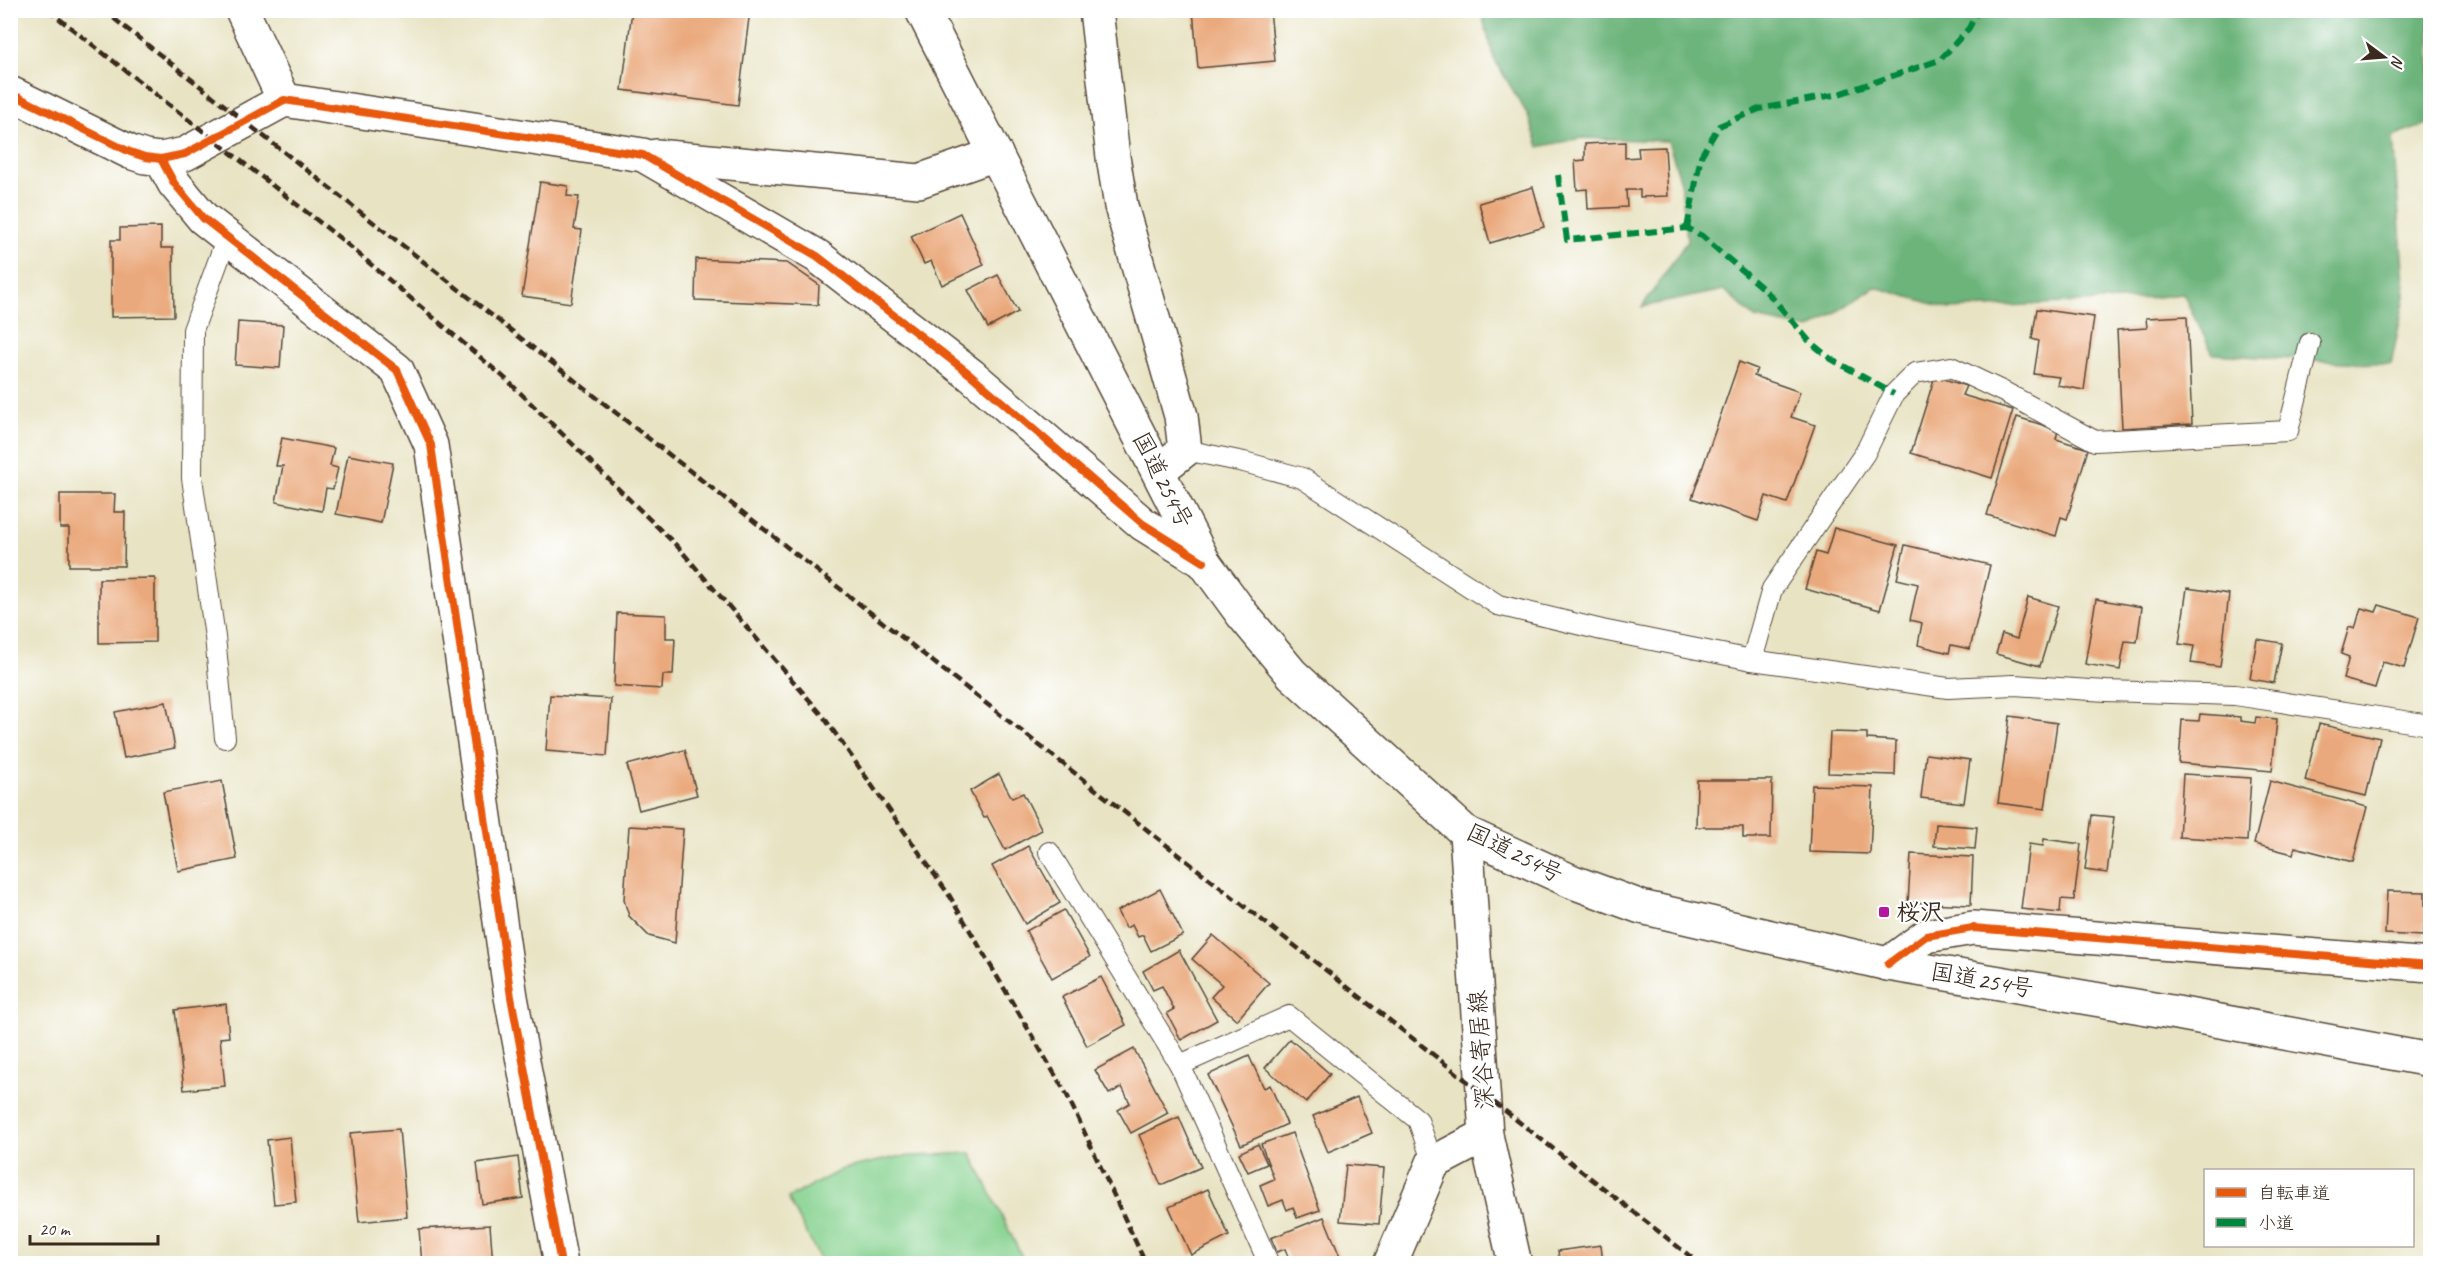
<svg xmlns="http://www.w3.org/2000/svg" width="2441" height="1274" viewBox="0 0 2441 1274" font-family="Caveat,'Klee One',sans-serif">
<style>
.green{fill:#86d28f;stroke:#607e56;stroke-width:1.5}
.forest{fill:#6cb47a;stroke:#546f4c;stroke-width:1.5}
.building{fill:#eaa97c}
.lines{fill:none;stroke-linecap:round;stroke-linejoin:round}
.lane-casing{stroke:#554637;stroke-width:22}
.street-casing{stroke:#554637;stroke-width:36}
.secondary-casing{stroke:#554637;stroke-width:36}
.primary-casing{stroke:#554637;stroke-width:36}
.highway-casing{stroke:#554637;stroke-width:36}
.lane{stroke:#fff;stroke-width:20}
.street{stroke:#fff;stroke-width:33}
.secondary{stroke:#fff;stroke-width:33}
.primary{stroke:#fff;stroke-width:33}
.highway{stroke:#fff;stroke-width:33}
.rail{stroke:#3b2a1e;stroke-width:4.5;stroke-dasharray:9 4.5;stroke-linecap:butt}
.quiet{stroke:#00873e;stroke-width:6;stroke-dasharray:12 6;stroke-linecap:butt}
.cycleway-casing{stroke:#fff;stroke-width:11}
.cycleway{stroke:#e8590c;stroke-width:8}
.poi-dot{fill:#b5179e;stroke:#fff;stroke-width:2}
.labels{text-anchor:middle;stroke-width:4.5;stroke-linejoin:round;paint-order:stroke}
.street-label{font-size:24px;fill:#3b2a1e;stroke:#fff}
.poi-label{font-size:24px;font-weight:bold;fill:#3b2a1e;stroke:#fff;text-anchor:start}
</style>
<rect width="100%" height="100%" fill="#fff"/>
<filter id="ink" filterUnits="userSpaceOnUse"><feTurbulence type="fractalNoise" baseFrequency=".0167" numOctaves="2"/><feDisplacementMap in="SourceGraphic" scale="12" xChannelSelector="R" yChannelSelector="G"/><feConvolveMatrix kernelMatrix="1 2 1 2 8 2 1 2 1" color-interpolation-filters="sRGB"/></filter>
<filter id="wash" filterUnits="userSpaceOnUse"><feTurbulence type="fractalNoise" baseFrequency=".008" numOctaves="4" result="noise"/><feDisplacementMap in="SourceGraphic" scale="24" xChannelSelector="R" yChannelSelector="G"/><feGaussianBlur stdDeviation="1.35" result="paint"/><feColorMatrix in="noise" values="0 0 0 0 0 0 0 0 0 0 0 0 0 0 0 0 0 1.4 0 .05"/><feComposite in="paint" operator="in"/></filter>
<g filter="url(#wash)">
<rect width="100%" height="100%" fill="#e8e3c3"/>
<path class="green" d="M971,1153l54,110h-203l-34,-65 55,-29 54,-12z"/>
<path class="forest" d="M1481,11h949v112l-37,14 12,159 -14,69 -178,-11 -30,-60 -43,5 -190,10 -75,-22 -65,42 -55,-11 -31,-28 -82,17 45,-66 -6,-59 -13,-41 -87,-3 -42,9 -11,-32 -34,-56z"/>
<g id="blocks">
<g class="building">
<path d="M632,10h118l-12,95 -116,-15z"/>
<path d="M1193,10h77l5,51 -77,7z"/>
<path d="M1625,142v16l14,-1 -1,-9 27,-1 3,49 -28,1v-7h-14l1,17 -39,2 -1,-20 -10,1 -2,-29 10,-1v-16z"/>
<path d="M540,182l28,4 -1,10 12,1 -5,32 8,1 -11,73 -49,-7z"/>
<path d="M1533,187l11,40 -54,16 -11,-40z"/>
<path d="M960,213l24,52 -42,20 -11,-24 -7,3 -13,-28z"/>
<path d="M161,227v21h12l1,68 -63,1v-77h9v-12z"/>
<path d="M696,259l91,4 32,22 -1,20 -123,-5z"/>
<path d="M998,275l20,37 -30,16 -20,-38z"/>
<path d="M2037,309l57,8 -10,73 -27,-5 2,-8 -25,-3 5,-33 -7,-2z"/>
<path d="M2187,316l5,108 -70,4 -5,-98 30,-2 -1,-10z"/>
<path d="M238,322l45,3 -3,43 -45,-3z"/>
<path d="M1739,362l18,7 -3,7 46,16 -9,25 24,8 -28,78 -21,-7 -8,25 -66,-23z"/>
<path d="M1935,376l31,10 -4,9 51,15 -21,68 -81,-25z"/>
<path d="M2017,417l41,13 -2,9 32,10 -21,70 -6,-2 -5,19 -69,-21z"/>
<path d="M282,438l52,10 -4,18 8,2 -5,21 -7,-1 -4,23 -46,-9 7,-36h-7z"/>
<path d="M348,455l45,8 -12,60 -45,-9z"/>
<path d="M60,494h55l-1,18h11l-1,54h-55v-38h-9z"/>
<path d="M1834,528l64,17 -18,65 -75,-21 11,-37 10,3z"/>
<path d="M1905,545l85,20 -20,84 -19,-4 -2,8 -31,-8 4,-22 -12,-3 8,-36 -21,-5z"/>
<path d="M155,578v64l-56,1v-64z"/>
<path d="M2187,588l42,6 -9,73 -29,-4 3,-17 -15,-2z"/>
<path d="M2028,597l30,9 -18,60 -44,-12 6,-20 15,5z"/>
<path d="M2096,599l46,8 -5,35 -12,-1 -5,29 -35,-6z"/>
<path d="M2379,605l40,12 -15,51 -21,-6 -8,26 -32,-9 6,-22 -8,-3 8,-27 6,2 6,-21 15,4z"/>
<path d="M617,613l49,2v23h9l-2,37h-10l-1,14 -48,-3z"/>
<path d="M2257,639l25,4 -8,40 -24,-4z"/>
<path d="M550,695l61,4 -4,57 -61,-5z"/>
<path d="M166,702l9,46 -51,10 -9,-46z"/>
<path d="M2200,714l40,3v4l15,2 1,-6 21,2 -5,52 -93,-8 3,-43 17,1z"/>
<path d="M2010,716l47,7 -12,86 -47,-6z"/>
<path d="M2319,724l61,14 -14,58 -61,-15z"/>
<path d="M1830,732l37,1v6l29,2 -1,34 -67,-2z"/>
<path d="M685,750l12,45 -58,15 -12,-45z"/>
<path d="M1926,754l44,6 -6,43 -43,-5z"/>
<path d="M999,774l13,24 11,-5 19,37 -37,20 -18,-34 -3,2 -14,-27z"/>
<path d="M2183,774l68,4 -4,63 -68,-4z"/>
<path d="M1697,780h75l-1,58h-28v-11h-47z"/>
<path d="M222,781l15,78 -59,12 -15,-79z"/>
<path d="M2270,781l97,26 -14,55 -58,-15 -2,7 -39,-10z"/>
<path d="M1812,785l61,2 -3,67 -61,-2z"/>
<path d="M2092,815l22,2 -7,56 -22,-3z"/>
<path d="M1936,824l41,3 -2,22 -41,-3z"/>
<path d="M629,826l54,3 -8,114 -26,-7 -20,-20 -5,-16z"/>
<path d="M2044,839l37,5 -7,56 -13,-1 -1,14 -39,-4 8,-65 14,2z"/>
<path d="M1028,846l32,57 -35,21 -33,-58z"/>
<path d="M1911,854l62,3 -2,48 -63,-3z"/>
<path d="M1160,889l23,46 -32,16 -8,-16 -5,2 -6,-12 -6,3 -9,-17z"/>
<path d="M2387,891l38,1v14h5l-1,16h-4l-2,14 -38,-2z"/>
<path d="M1064,910l26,47 -38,21 -26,-47z"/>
<path d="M1213,935l56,48 -32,37 -26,-23 11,-12 -30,-26z"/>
<path d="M1179,950l38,70 -36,20 -14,-27 7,-4 -12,-23 -9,4 -10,-19z"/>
<path d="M1101,977l25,48 -39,21 -25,-49z"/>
<path d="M226,1004l3,33 -9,1 5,48 -41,4 -9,-80z"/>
<path d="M1290,1039l40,35 -24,29 -41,-35z"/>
<path d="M1134,1049l34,64 -37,20 -13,-23 12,-7 -8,-16 -13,7 -14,-24z"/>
<path d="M1249,1056l15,32 6,-3 17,39 -46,21 -33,-70z"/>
<path d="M1357,1097l15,36 -44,19 -15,-36z"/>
<path d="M1179,1117l22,50 -40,18 -22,-50z"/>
<path d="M399,1129l8,88 -48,5 -9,-89z"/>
<path d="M1292,1133l28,77 -23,8 -4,-11 -6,3 -4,-10 -15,6 -8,-21 14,-6 -13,-35z"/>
<path d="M290,1137l6,65 -22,2 -7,-64z"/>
<path d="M1258,1144l9,20 -19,8 -9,-19z"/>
<path d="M518,1157l5,41 -41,6 -5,-41z"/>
<path d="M1346,1165l38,3 -5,56 -39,-3z"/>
<path d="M1208,1189l21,47 -38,19 -22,-48z"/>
<path d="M1324,1217l19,47h-52l-6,-15 -8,3 -6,-14z"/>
<path d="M490,1225l3,39h-71l-3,-35z"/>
<path d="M1601,1245l2,19h-43l-2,-13z"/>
</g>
</g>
</g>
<g filter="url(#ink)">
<use href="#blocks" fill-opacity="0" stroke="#554637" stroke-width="1.5"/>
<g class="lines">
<defs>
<g id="lane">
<path d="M1185,450l59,12 58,16 196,127 104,25 150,30 196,28 66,-3 92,6 129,4 195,30"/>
<path d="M1752,660l20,-71 93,-136 29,-59 21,-21 36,-6 55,26 89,48 193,-10 22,-88"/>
<path d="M225,738l-10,-101 -23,-159 1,-148 34,-93"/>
<path d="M1049,852l131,213"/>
<path d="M1269,1264l-89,-199 109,-49 129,104 15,43"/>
</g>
<g id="street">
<path d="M242,10l42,90"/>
<path d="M1096,10l17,147 8,49 60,210 4,34 -27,21"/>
<path d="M10,93l120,59 15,5 16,2 24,-5 99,-54 359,55 174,101 154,119 172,149 61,38"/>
<path d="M656,156l263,25 77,-27"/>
<path d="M1888,964l38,-28 47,-8 457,37"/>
<path d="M1390,1264l43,-101 53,-28"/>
</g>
<path id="secondary" d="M161,159l13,24 29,35 194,152 34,75 80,552 50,267"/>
<path id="primary" d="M1466,833l20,302 29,129"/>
<path id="highway" d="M922,10l282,552 38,52 50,60 174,159 107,49 68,25 247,57 289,49 253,47"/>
</defs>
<use href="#lane" class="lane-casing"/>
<use href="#street" class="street-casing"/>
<use href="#secondary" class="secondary-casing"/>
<use href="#primary" class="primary-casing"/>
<use href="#highway" class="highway-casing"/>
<use href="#lane" class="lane"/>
<use href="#street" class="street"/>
<use href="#secondary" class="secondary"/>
<use href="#primary" class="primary"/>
<use href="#highway" class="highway"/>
<g class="rail">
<path d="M48,10l293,229 166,141 171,167 145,169 126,179 118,200 79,169"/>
<path d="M103,10l1597,1254"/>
</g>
<g class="quiet">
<path d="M1558,175l9,65 120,-12 15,8 67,58 41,48 21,17 63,35"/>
<path d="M1687,228l14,-72 18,-30 40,-17 80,-15 101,-34 29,-32 9,-18"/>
</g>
<defs>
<g id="cycleway">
<path d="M10,93l120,59 15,5 16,2 24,-5 99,-54 359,55 174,101 154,119 172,149 61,38"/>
<path d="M161,159l13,24 29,35 194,152 34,75 80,552 50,267"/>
<path d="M1888,964l38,-28 47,-8 457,37"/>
</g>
</defs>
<use href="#cycleway" class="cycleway-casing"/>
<use href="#cycleway" class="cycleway"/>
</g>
</g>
<rect class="poi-dot" x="1878" y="906" width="12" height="12" rx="3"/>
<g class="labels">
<g class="street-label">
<text transform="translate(1163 480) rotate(63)" y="8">国道254号</text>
<text transform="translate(1515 853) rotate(26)" y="8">国道254号</text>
<text transform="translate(1982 980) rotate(10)" y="8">国道254号</text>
<text transform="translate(1481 1050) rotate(-94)" y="8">深谷寄居線</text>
</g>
<g class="poi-label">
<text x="1896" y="920">桜沢</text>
</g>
</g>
<rect width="2441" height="1274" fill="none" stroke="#fff" stroke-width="36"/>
<rect x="2204" y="1169" width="210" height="78" fill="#ffffff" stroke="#b1aaa5" stroke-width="1.5"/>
<rect x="2216" y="1188" width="30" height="9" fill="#e8590c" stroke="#b1aaa5" stroke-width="1.5"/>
<text x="2258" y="1199" font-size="18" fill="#3b2a1e">自転車道</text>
<rect x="2216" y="1218" width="30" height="9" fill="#00873e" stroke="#b1aaa5" stroke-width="1.5"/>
<text x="2258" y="1229" font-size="18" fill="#3b2a1e">小道</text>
<g transform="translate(2384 57) rotate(106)" stroke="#ffffff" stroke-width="4.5" paint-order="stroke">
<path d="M0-4.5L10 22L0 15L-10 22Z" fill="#3b2a1e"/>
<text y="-9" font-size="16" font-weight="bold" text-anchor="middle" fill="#3b2a1e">N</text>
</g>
<path d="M30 1235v9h128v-9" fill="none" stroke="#3b2a1e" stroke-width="3"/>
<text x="39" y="1235" font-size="18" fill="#3b2a1e" stroke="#ffffff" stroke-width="4.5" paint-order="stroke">20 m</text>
</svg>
